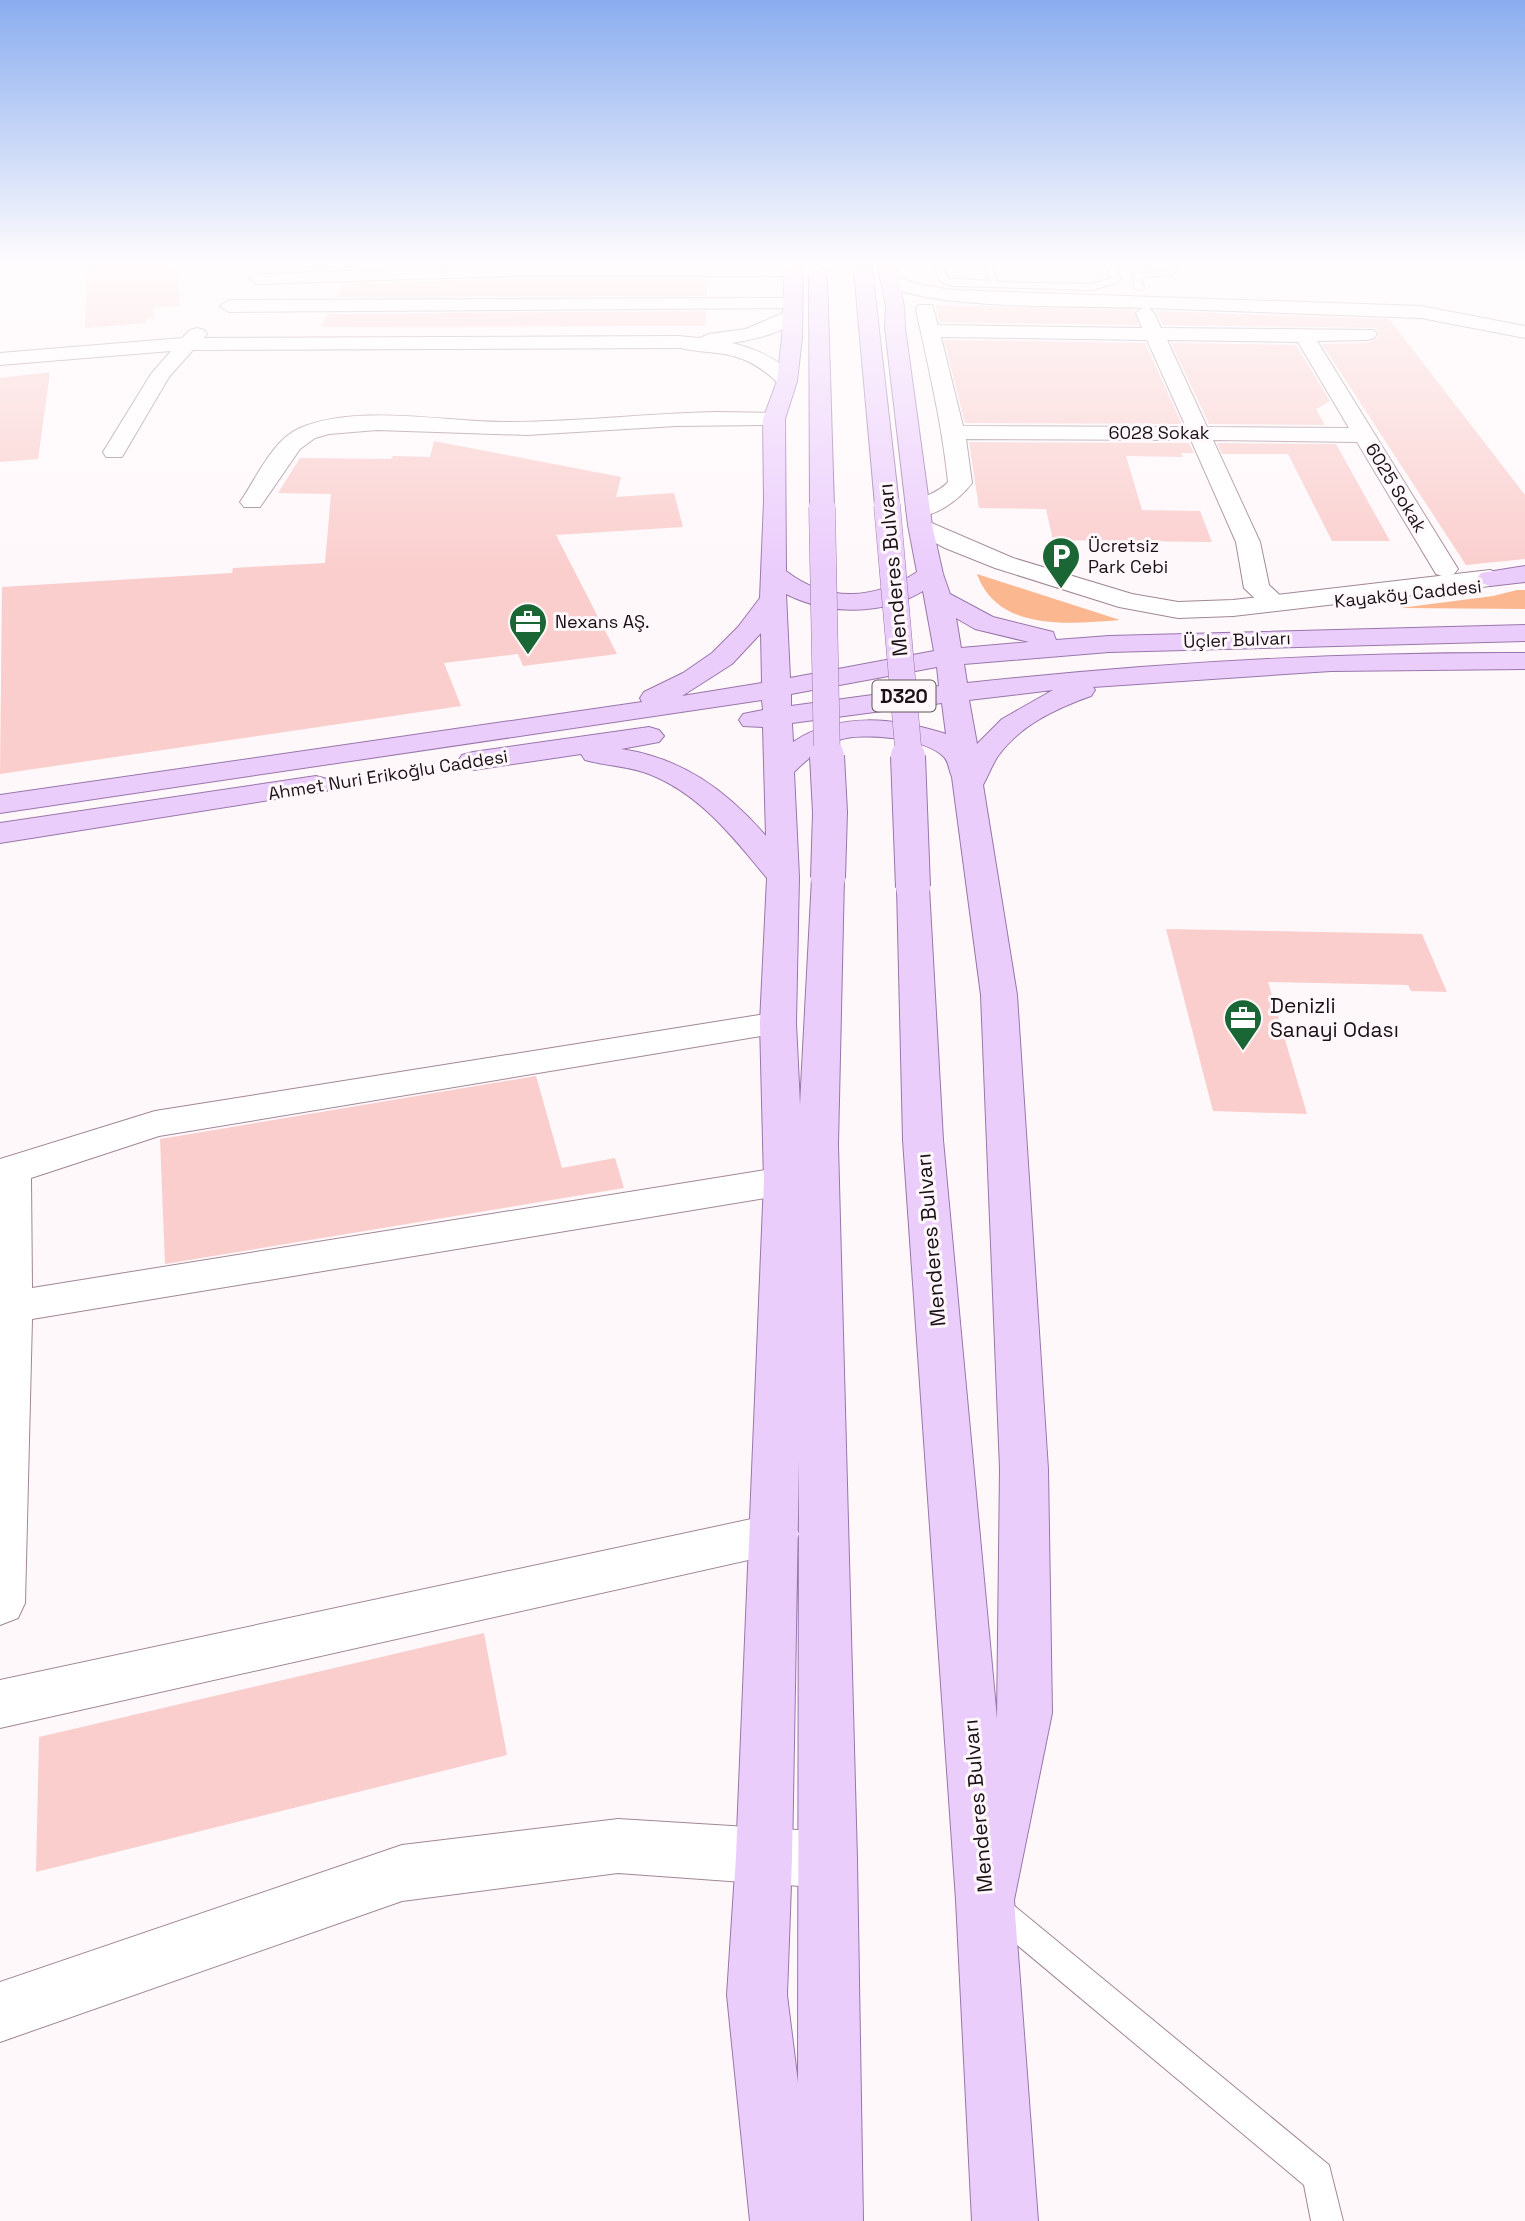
<svg xmlns="http://www.w3.org/2000/svg" width="1525" height="2221" viewBox="0 0 1525 2221" font-family="'Space Grotesk',sans-serif">
<style>
.green{fill:#fbb890}
.building{fill:#facecd}
.lines{fill:none;stroke-linecap:round;stroke-linejoin:round}
.service-casing{stroke:#a18794;stroke-width:2}
.minor-casing{stroke:#a18794;stroke-width:2}
.tertiary-casing{stroke:#a18794;stroke-width:2}
.primary-casing{stroke:#9976aa;stroke-width:2}
.service{fill:#fff;fill-rule:evenodd}
.minor{fill:#fff;fill-rule:evenodd}
.tertiary{fill:#fff;fill-rule:evenodd}
.primary{fill:#ebcdfc;fill-rule:evenodd}
.primary-bridge-far1-casing{stroke:#9976aa;stroke-width:27;stroke-linecap:butt}
.primary-bridge-casing{stroke:#9976aa;stroke-width:36;stroke-linecap:butt}
.primary-bridge-far1{stroke:#ebcdfc;stroke-width:26}
.primary-bridge{stroke:#ebcdfc;stroke-width:34}
.labels{text-anchor:middle;stroke-width:6;stroke-linejoin:round;paint-order:stroke}
.far-street-label{font-size:18px;fill:#1a1116;stroke:#fff8fb}
.far-poi-label{font-size:18px;fill:#1a1116;stroke:#fff8fb;text-anchor:start}
.shield{fill:#fff8fb;stroke:#5f565b;stroke-width:2}
.shield-label{font-size:19px;font-weight:bold;fill:#1a1116}
.street-label{font-size:21px;fill:#1a1116;stroke:#fff8fb}
.poi-label{font-size:21px;fill:#1a1116;stroke:#fff8fb;text-anchor:start}
</style>
<rect width="100%" height="100%" fill="#fff8fb"/>
<g class="green">
<path d="M977,574l143,46c-51,4 -122,12 -143,-46z"/>
<path d="M1517,590h8v19l-125,-1 93,-12z"/>
</g>
<g class="building">
<path d="M87,260h88l5,46 -27,2 1,10 -8,1v4l-61,5z"/>
<path d="M511,279h196v17l-370,1 7,-13z"/>
<path d="M935,305l200,5 3,15 -198,-3z"/>
<path d="M706,311v15l-385,1 7,-13z"/>
<path d="M1156,311l233,8 136,176v64l-59,6 -144,-221 46,-1 11,-7 -3,-8 -213,-3z"/>
<path d="M944,340l201,3 37,81 -217,-1z"/>
<path d="M1171,343l125,2 34,56 -14,8 9,16 -116,-1z"/>
<path d="M50,372l-12,87 -38,3v-84z"/>
<path d="M434,441l187,36 -5,20 58,-4 9,34 -127,8 61,119 -94,12 -5,-12 -74,9 17,43 -461,68 2,-187 230,-14 1,-5 92,-5 6,-69 -53,-1 22,-35 91,1 2,-3 37,1z"/>
<path d="M969,442l220,1 5,10h-13l2,4 -57,-1 16,54 58,1 12,31 -159,-2 -7,-31 -67,-1z"/>
<path d="M1217,443l119,1 54,97h-58l-44,-87h-66z"/>
<path d="M1166,929l256,5 25,58 -36,-1 -3,-6 -140,-3 39,132 -94,-3z"/>
<path d="M536,1076l26,92 53,-10 9,30 -459,76 -5,-125z"/>
<path d="M484,1633l23,122 -471,117 3,-135z"/>
</g>
<g class="lines">
<defs>
<g id="service">
<path d="M752,260h23l23,5 -4,3z"/>
<path d="M983,260h8l6,22 95,2 19,-6 -6,-18h69l4,9 -6,6 -31,3 3,10 -5,3 -5,-3 -1,-14 36,-4 -2,-7 -52,1 6,14 -4,5 -25,7 -139,-4 -12,-4 -7,-18 7,-2 7,16 41,3z"/>
<path d="M996,1895l10,4 323,266 14,56h-32l-7,-36 -318,-266 -5,-10 5,-10z"/>
</g>
<g id="minor">
<path d="M511,266h283l9,5 -9,5h-283l-253,8 -9,-5 9,-5z"/>
<path d="M889,274l28,10 36,6 468,16 104,20v12l-104,-20 -272,-10 5,5 7,15 213,2 3,4 -3,4 -7,2 -50,1 141,228 -4,5 -9,3 -9,-3 -79,-132 -144,-2 47,102 9,43 18,17 -4,6 -9,2 -9,-2 -21,-20 -8,-46 -45,-102 -225,-1 6,44c-13,17 -40,38 -62,32l-4,-5c10,-13 31,-15 42,-28 -6,-59 -20,-116 -32,-173l2,-4h14l6,20 204,3 -6,-15 6,-5c-46,-2 -236,3 -262,-29l3,-4zM941,337l206,3 39,87 -223,-1zM1167,340l131,2 51,86 -142,-1z"/>
<path d="M793,298l9,6 -2,4 -571,4 -9,-6 9,-6z"/>
<path d="M197,328l7,2 3,4 -3,4 474,-2 10,6 -10,6 -485,2 -24,27 -47,80h-16l-3,-5 48,-78 20,-23 -171,14v-12l182,-15 8,-8z"/>
<path d="M718,412l56,1 8,1 3,5 -3,5 -8,1 -98,1 -149,9 -150,-5 -48,4 -14,4 -15,11 -40,58h-16l-4,-5c16,-23 33,-63 60,-74 60,-25 146,-5 211,-6 69,0 138,-9 207,-10z"/>
<path d="M778,1012l13,3 5,8 -5,8 -632,105 -128,42 1,110 752,-121 14,4 6,10 -6,10 -14,4 -752,124 -7,284 -7,15 -18,7v-466l155,-48z"/>
<path d="M775,1514l17,6 7,14 -7,14 -17,6 -775,174v-48z"/>
<path d="M618,1819l211,13 20,8 8,20 -8,20 -20,8 -211,-15 -216,28 -402,141v-60l402,-137z"/>
</g>
<g id="tertiary">
<path d="M794,266h24l9,5 -9,5 -30,-1 -3,-4 3,-4z"/>
<path d="M792,309l9,6c-15,19 -47,24 -69,28 25,6 49,16 65,38l-3,4h-14c-14,-14 -28,-24 -47,-29 -15,-5 -57,-4 -65,-14l10,-6 22,2 9,-4 37,-5z"/>
<path d="M920,518l93,40 119,36 46,8 55,-2 257,-30 9,3 4,5 -4,5 -9,3 -257,30 -55,2 -59,-11 -124,-39 -50,-20 -34,-18 -3,-5 3,-5z"/>
</g>
<g id="primary">
<path d="M785,260h18l-1,78 -5,43 -12,38 1,152c41,32 89,29 131,1l-9,-47 -23,-197 1,-21 -9,-47h18l9,47 1,21 27,197 11,49 7,20 43,23 60,15 3,8 53,-4 416,-11v16l-416,11 -145,12 3,19c186,-20 371,-31 558,-30v16l-194,2 -238,16 2,3 -4,6c-34,12 -71,29 -93,60 -6,9 -10,20 -15,29l34,210 31,474 4,244 -38,187 24,321h-66l-16,-321 -53,-760 -6,-253 4,-7 12,-3 12,3 4,7 14,253 54,579 3,-250 -19,-474 -29,-218c-3,-6 -3,-15 -8,-20 -18,-19 -81,-25 -105,-17 -17,7 -32,19 -45,32l5,105 -3,146 4,82 12,-227 4,-7 12,-3 12,3 4,7 -6,267 19,715 6,361h-113l-23,-226 9,-138 28,-676 -4,-158 7,-145c-34,-41 -67,-84 -118,-104 -20,-8 -42,-8 -64,-14l-4,-6 -108,16 -11,-3 -4,-6 4,-6 11,-3 176,-25 10,3 5,6 -5,6 -38,7c61,9 105,41 145,87l-3,-109 -20,-1 -4,-6 4,-6 20,-4 -1,-10 -762,113v-18l642,-93 -2,-4 4,-6 39,-19 29,-20 26,-26 22,-29 4,-97 -1,-82 14,-38 5,-43zM923,591l11,60 -144,27 -4,-84c42,21 96,22 137,-3zM956,618l19,11 54,13 -68,6zM761,633l1,50 -80,13 50,-32zM937,667l2,19 -148,20v-12zM1053,690l-51,29 -25,25 -8,-44zM942,703l4,31c-51,-16 -107,-23 -153,8l-1,-19zM799,1460l-1,623 -11,-88 5,-138z"/>
<path d="M853,260h18l28,245 -4,5h-16l-4,-5z"/>
<path d="M818,271l9,5 7,231 -4,5h-16l-4,-5 -1,-231z"/>
<path d="M1525,566v16l-35,4 -9,-3 -4,-5 4,-5z"/>
<path d="M316,776l11,3 4,6 -4,6 -327,52v-20z"/>
</g>
</defs>
<use href="#service" class="service-casing"/>
<use href="#minor" class="minor-casing"/>
<use href="#tertiary" class="tertiary-casing"/>
<use href="#primary" class="primary-casing"/>
<use href="#service" class="service"/>
<use href="#minor" class="minor"/>
<use href="#tertiary" class="tertiary"/>
<use href="#primary" class="primary"/>
<defs>
<g id="primary-bridge-far1">
<path d="M887,505l22,253"/>
<path d="M822,507l5,251"/>
</g>
<g id="primary-bridge">
<path d="M827,756l3,56 -2,66"/>
<path d="M908,756l5,131"/>
</g>
</defs>
<use href="#primary-bridge-far1" class="primary-bridge-far1-casing"/>
<use href="#primary-bridge" class="primary-bridge-casing"/>
<use href="#primary-bridge-far1" class="primary-bridge-far1"/>
<use href="#primary-bridge" class="primary-bridge"/>
</g>
<linearGradient id="sky" x2="0" y2="1"><stop stop-color="#8aadef"/><stop offset="0.46" stop-color="#fffcfd"/><stop offset="1" stop-color="#fffcfd" stop-opacity="0"/></linearGradient>
<rect width="1525" height="571" fill="url(#sky)"/>
<defs>
<symbol id="parking-pin" viewBox="-11 -11 22 30"><path d="M0 17L-7.5 6A9.5 9.5 0 1 1 7.5 6Z" fill="#1a6735" stroke="#fff8fb"/><path d="M-3.5-5.5H1a3.5 3.5 0 0 1 0 7H-1V5.5H-3.5ZM-1-3.4V-.6H.8a1.4 1.4 0 0 0 0-2.8Z" fill="#fff"/></symbol>
<symbol id="office-pin" viewBox="-11 -11 22 30"><path d="M0 17L-7.5 6A9.5 9.5 0 1 1 7.5 6Z" fill="#1a6735" stroke="#fff8fb"/><path d="M-6-3h4V-5.5h4V-3h4V5H-6ZM-1-4.5V-3h2v-1.5ZM-6 0V1H6V0Z" fill="#fff"/></symbol>
</defs>
<g fill-rule="evenodd">
<use href="#parking-pin" x="1039" y="534" width="44" height="60"/>
<use href="#office-pin" x="506" y="600" width="44" height="60"/>
<use href="#office-pin" x="1221" y="996" width="44" height="60"/>
</g>
<g class="labels">
<g class="far-street-label">
<text x="1159" y="439">6028 Sokak</text>
<text transform="translate(1396 488) rotate(59)" y="6">6025 Sokak</text>
<text transform="translate(1408 594) rotate(-6)" y="6">Kayaköy Caddesi</text>
<text transform="translate(1237 640) rotate(-2)" y="6">Üçler Bulvarı</text>
<text transform="translate(388 775) rotate(-9)" y="6">Ahmet Nuri Erikoğlu Caddesi</text>
</g>
<g class="far-poi-label">
<text x="1088" y="552">Ücretsiz<tspan x="1088" dy="21">Park Cebi</tspan></text>
<text x="555" y="628">Nexans AŞ.</text>
</g>
<rect class="shield" x="872.5" y="680.5" width="63" height="31" rx="5"/>
<g class="shield-label">
<text x="904" y="703">D320</text>
</g>
<g class="street-label">
<text transform="translate(893 570) rotate(-95)" y="7">Menderes Bulvarı</text>
<text transform="translate(931 1240) rotate(-95)" y="7">Menderes Bulvarı</text>
<text transform="translate(978 1806) rotate(-95)" y="7">Menderes Bulvarı</text>
</g>
<g class="poi-label">
<text x="1270" y="1013">Denizli<tspan x="1270" dy="24">Sanayi Odası</tspan></text>
</g>
</g>
</svg>
